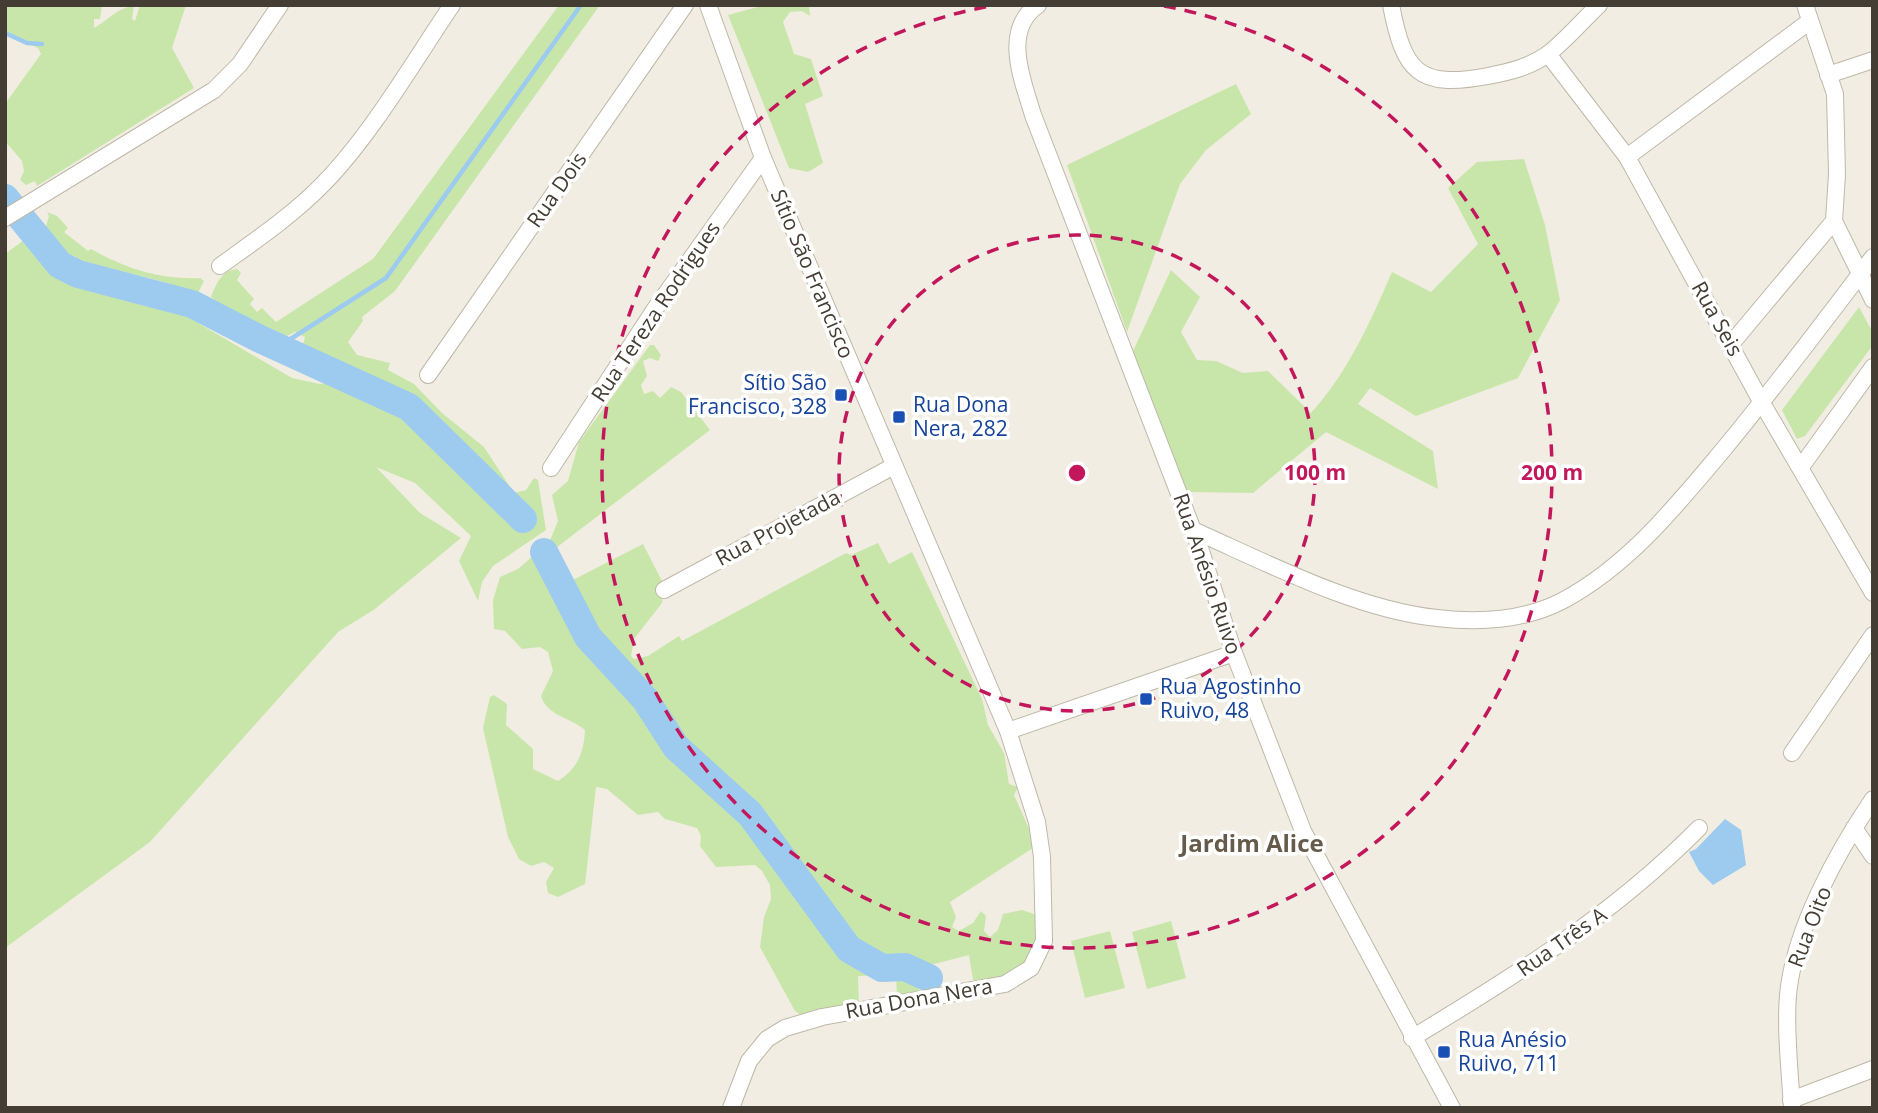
<svg xmlns="http://www.w3.org/2000/svg" width="1878" height="1113" viewBox="0 0 1878 1113" font-family="'Open Sans',sans-serif">
<style>
.green{fill:#c9e6aa}
.water{fill:#9dcbf0}
.lines{fill:none;stroke-linecap:round;stroke-linejoin:round}
.stream{stroke:#9dcbf0;stroke-width:4.5}
.river{stroke:#9dcbf0;stroke-width:28}
.minor-casing{stroke:#bfb8a8;stroke-width:18}
.minor{stroke:#fff;stroke-width:16}
.ring{fill:none;stroke:#c2185b;stroke-width:3.5;stroke-dasharray:12 9}
.transit-dot{fill:#1a4fb4;stroke:#fff;stroke-width:2.5}
.labels{text-anchor:middle;stroke-width:7;stroke-linejoin:round;paint-order:stroke}
.street-label{font-size:21px;fill:#433d33;stroke:#fff}
.transit-label{font-size:21px;fill:#164399;stroke:#fff;text-anchor:start}
.quarter-label{font-size:24px;font-weight:bold;fill:#665b4a;stroke:#fff}
.centre{fill:#c2185b;stroke:#fff;stroke-width:3.5}
.ring-label{font-size:21px;text-anchor:middle;font-weight:bold;fill:#c2185b;stroke:#fff;stroke-width:7;stroke-linejoin:round;paint-order:stroke}
</style>
<rect width="100%" height="100%" fill="#f1ede2"/>
<g class="green">
<path d="M5,5h97l-2,14h-6v9c15,-8 22,-20 40,-22l-2,13 3,2 5,-16h46l-14,43 22,40 -157,98 -2,-5 -9,4 -6,-5 4,-9 -2,-10 -17,-20v-37l36,-50 -3,-6 -33,-14z"/>
<path d="M559,5h41l-205,286 -33,26 1,4 -15,21 9,13 33,8 -2,7 26,14 28,29 42,34 30,46 12,-3 8,-12 4,2 8,50 -53,36 -11,16 -4,19 -19,-40 12,-25 -56,-53 -39,-16 44,46 41,25 -86,71 -37,23 -188,210 -145,106v-694l23,-17 11,6 13,18 28,25 101,27 111,65 28,6 11,-2 14,10 20,4 50,24 21,18 72,76 12,2 -2,-16 -22,-26 -84,-74 -110,-52 3,-11 -10,-5c-37,21 -56,-14 -84,-35 5,-13 11,-27 26,-28l4,4 -4,7 17,19 -4,5 7,8 5,-4 14,14 97,-63z"/>
<path d="M765,5h44l1,11 -8,-5 -12,1 -7,10 11,32 17,5 12,37 -18,8 18,59 -15,9 -19,-4 -61,-153z"/>
<path d="M1236,84l15,30 -45,36 -26,34 -53,148 -60,-167z"/>
<path d="M1524,159l21,66 15,75 -42,78 -102,38 -46,-28 -12,16 75,47 5,38 -112,-57 -73,61 -66,-1 -54,-141 38,-81 29,27 -19,35 16,28 19,1 27,12 25,-2 43,42c37,-41 59,-90 81,-141l39,20 47,-48 -30,-56 29,-26z"/>
<path d="M47,212l10,4 11,12 -4,4 24,19 3,-2c33,19 70,31 109,29l4,3 -8,16c-33,-21 -78,-25 -116,-32l-5,-9 -14,-1 -16,-26 4,-13z"/>
<path d="M1859,307l14,26v12l-68,91 -8,3 -15,-29z"/>
<path d="M650,345h4l7,10 -3,6 -8,-3 -7,3 4,15 -6,9 3,9 9,-3 7,7 11,-11 10,5 29,38 -158,121 19,30 72,-37 21,41 -2,18 -28,36 -3,17 3,3 14,-3 31,-20 3,5 164,-88 5,2 27,-12 11,21 23,-12 70,147 6,26 16,28 5,31 9,3 -4,8 20,45 -1,8 -83,54 6,15 -4,10 7,4 14,-8 8,-12 5,5 -2,15 6,6 8,-7 5,-16 19,-4 15,5 2,19 -16,34 -36,15 -14,-3 -4,-25 -50,13v26l-22,2 -1,-21 -38,1 1,27 -58,12 -6,-4 -35,-64 4,-30 7,-18 -1,-14 -8,-14 -7,-6 -39,2 -16,-21 1,-10 -4,-8 -32,-9 -7,-7 -20,3 -31,-26 -11,-2 -11,97 -27,13 -10,-4 -2,-11 8,-14 -10,-6 -13,4 -12,-7 -11,-22 -25,-109 7,-31 4,-2 13,9 -1,21 27,24v20l25,12c19,-12 26,-28 27,-51 -15,-13 -38,-14 -44,-34l12,-25 -5,-19 -8,-5 -18,2 -17,-18 -11,-2 -1,-29 7,-23 18,-8 15,-13 18,-5 -2,-8 9,-22 -6,-26 16,-14 11,-39z"/>
<path d="M1171,921l15,57 -39,11 -15,-57z"/>
<path d="M1110,931l15,57 -40,10 -14,-57z"/>
</g>
<path class="water" d="M1725,819l16,11 5,35 -33,20 -14,-14 -10,-19 7,-3z"/>
<g class="lines">
<g class="stream">
<path d="M5,33l22,10 15,1"/>
<path d="M278,347l108,-69 195,-273"/>
</g>
<g class="river">
<path d="M5,198l55,67 18,9 114,30 68,35 149,68 114,112"/>
<path d="M544,552l44,85 57,62 31,48 74,67 99,135 33,19 23,-1 24,11"/>
</g>
<defs>
<g id="minor">
<path d="M708,5l55,153 245,573 29,91 5,35 2,84 -13,27 -26,16 -183,33 -37,11 -18,11 -18,22 -18,47"/>
<path d="M1038,5c-37,25 -15,76 -5,110l168,436 33,102 69,178 149,277"/>
<path d="M1391,5c13,67 27,84 97,71 21,-4 42,-9 60,-22 18,-14 34,-33 51,-49"/>
<path d="M1548,54l79,103 135,246 111,190"/>
<path d="M1828,75l45,-15"/>
<path d="M1627,157l183,-136"/>
<path d="M5,218l209,-128 26,-26 40,-59"/>
<path d="M1834,221l39,79"/>
<path d="M220,266c36,-26 73,-51 104,-83 47,-48 90,-122 128,-178"/>
<path d="M1731,344l103,-123 3,-47 -2,-80 -30,-89"/>
<path d="M428,375l257,-370"/>
<path d="M1801,467l72,-100"/>
<path d="M551,468l104,-159 108,-151"/>
<path d="M1193,530c74,33 164,80 244,88 42,5 86,3 125,-17 66,-35 114,-95 161,-151 52,-63 101,-128 150,-193"/>
<path d="M664,590l228,-123"/>
<path d="M1008,731l226,-78"/>
<path d="M1792,753l81,-118"/>
<path d="M1854,828l19,28"/>
<path d="M1412,1038c103,-62 202,-124 287,-210"/>
<path d="M1791,1100l82,-31"/>
<path d="M1792,1108c-2,-37 -7,-76 -4,-113 6,-65 49,-143 85,-196"/>
</g>
</defs>
<use href="#minor" class="minor-casing"/>
<use href="#minor" class="minor"/>
</g>
<g class="ring">
<circle cx="1077" cy="473" r="238"/>
<path d="M1164 6A475 475 0 1 1 990 6"/>
</g>
<g class="transit-dot">
<rect x="834" y="388" width="14" height="14" rx="3.5"/>
<rect x="892" y="410" width="14" height="14" rx="3.5"/>
<rect x="1139" y="692" width="14" height="14" rx="3.5"/>
<rect x="1437" y="1045" width="14" height="14" rx="3.5"/>
</g>
<g class="labels">
<g class="street-label">
<text transform="translate(557 190) rotate(-55)" y="7">Rua Dois</text>
<text transform="translate(812 274) rotate(67)" y="7">Sítio São Francisco</text>
<text transform="translate(656 312) rotate(-56)" y="7">Rua Tereza Rodrigues</text>
<text transform="translate(1717 319) rotate(61)" y="7">Rua Seis</text>
<text transform="translate(778 528) rotate(-28)" y="7">Rua Projetada</text>
<text transform="translate(1207 574) rotate(71)" y="7">Rua Anésio Ruivo</text>
<text transform="translate(1810 927) rotate(-69)" y="7">Rua Oito</text>
<text transform="translate(1562 942) rotate(-35)" y="7">Rua Três A</text>
<text transform="translate(919 999) rotate(-10)" y="7">Rua Dona Nera</text>
</g>
<g class="transit-label">
<text x="827" y="390" text-anchor="end">Sítio São<tspan x="827" dy="24">Francisco, 328</tspan></text>
<text x="913" y="412">Rua Dona<tspan x="913" dy="24">Nera, 282</tspan></text>
<text x="1160" y="694">Rua Agostinho<tspan x="1160" dy="24">Ruivo, 48</tspan></text>
<text x="1458" y="1047">Rua Anésio<tspan x="1458" dy="24">Ruivo, 711</tspan></text>
</g>
<g class="quarter-label">
<text x="1252" y="852">Jardim Alice</text>
</g>
</g>
<circle cx="1077" cy="473" r="10" class="centre"/>
<g class="ring-label">
<text x="1315" y="480">100 m</text>
<text x="1552" y="480">200 m</text>
</g>
<rect width="1878" height="1113" fill="none" stroke="#433d33" stroke-width="14"/>
</svg>
